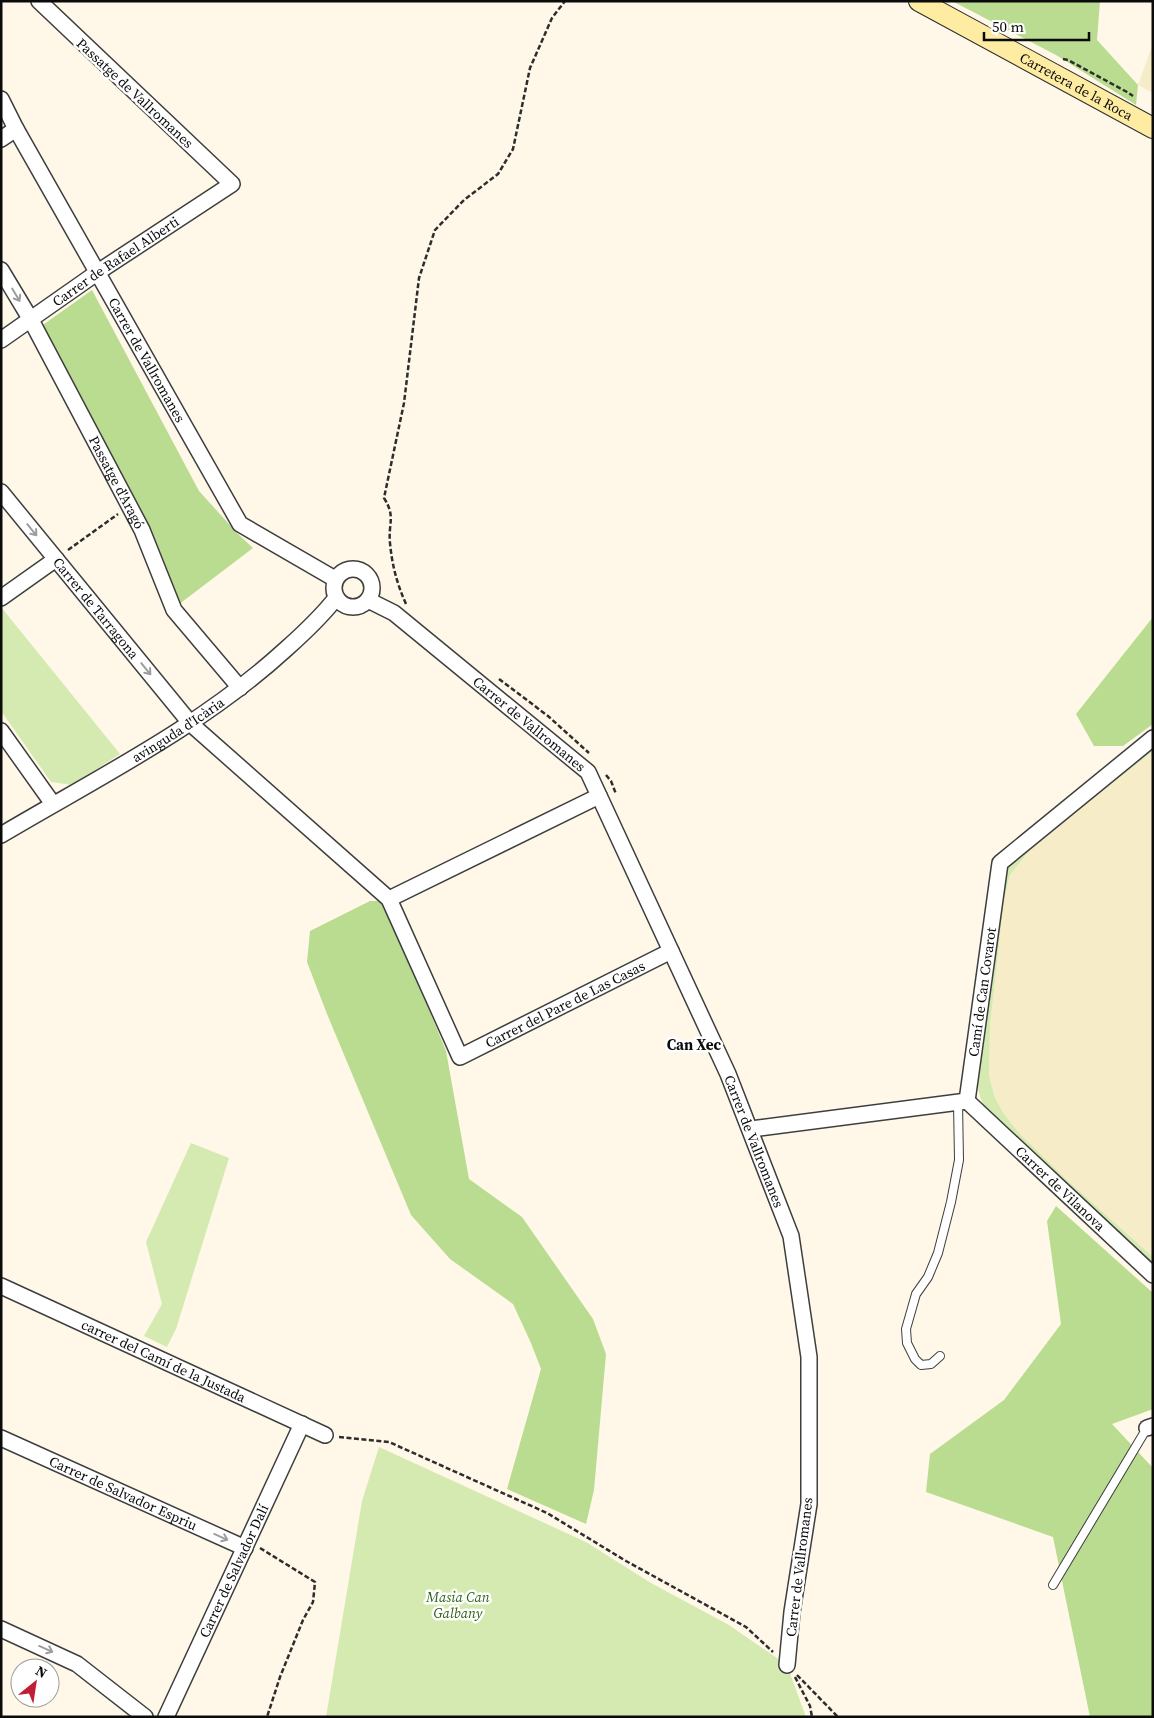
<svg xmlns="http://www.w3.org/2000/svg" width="1154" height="1718" viewBox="0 0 1154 1718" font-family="'Source Serif 4',serif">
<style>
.farmland{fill:#f6edc8}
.green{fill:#d4eab1}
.forest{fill:#b9dc90}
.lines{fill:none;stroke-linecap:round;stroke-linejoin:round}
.lane-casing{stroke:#3e3e3e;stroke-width:10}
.street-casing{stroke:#3e3e3e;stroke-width:18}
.secondary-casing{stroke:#2d2d2d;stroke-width:22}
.path{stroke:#2d2d2d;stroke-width:2.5;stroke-dasharray:5 2.5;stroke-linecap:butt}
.lane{stroke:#fff;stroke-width:8}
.street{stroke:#fff;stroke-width:15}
.secondary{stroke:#ffeca3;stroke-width:20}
.oneway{stroke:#9d9d9d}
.labels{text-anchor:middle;stroke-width:5;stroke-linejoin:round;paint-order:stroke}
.street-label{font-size:14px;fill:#0b0b0b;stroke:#fff}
.park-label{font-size:14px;font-style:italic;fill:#306419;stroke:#fff}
.neighbourhood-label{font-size:15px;font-weight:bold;fill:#0b0b0b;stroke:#fff}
</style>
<rect width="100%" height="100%" fill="#fff8e8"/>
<g class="farmland">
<path d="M1153,43v50l-15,-8z"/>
<path d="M1153,751v506l-86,-77 -47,-46 -16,-20 -9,-16 -6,-22 1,-50 14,-126 6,-25 23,-29z"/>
</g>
<g class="green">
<path d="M1,607l119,147 -48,31 -21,-3 -50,-71z"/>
<path d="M1153,741v10l-120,95 -23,29 -6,25 -14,126 -1,50 6,22 9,16 16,20 47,46 86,77v10l-156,-143c-12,-15 -18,-23 -20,-44l28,-207 14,-22z"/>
<path d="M191,1143l38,15 -53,171 -9,18 -23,-11 18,-32 -16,-62z"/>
<path d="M379,1447l207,95 65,41 78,42 58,40 19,52h-480l36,-216z"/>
</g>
<g class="forest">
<path d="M952,1h148l-3,39 41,45 -2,20 -80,-50z"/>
<path d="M92,290l107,201 38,42 16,15 -75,57 -33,-68 3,-12 -108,-198z"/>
<path d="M1153,617v107l-30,22h-29l-18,-32z"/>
<path d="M370,901h15l61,150 23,128 53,38 71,102 13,35 -12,136 -8,34 -79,-35 34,-120 -10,-26 -18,-39 -63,-45 -39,-44 -84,-201 -20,-52 3,-31z"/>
<path d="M1056,1206l97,87v116l-41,15 41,44v249h-63l-37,-180 -127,-45 4,-38 74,-54 57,-76 -14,-103z"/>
</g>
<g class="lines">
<defs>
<g id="lane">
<path d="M940,1356l-9,8 -10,1 -6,-6 -8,-16 -1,-14 10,-35 12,-17 10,-24 13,-51 8,-42 -1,-57"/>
<path d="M1053,1585l94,-157"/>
</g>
<g id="street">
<path id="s1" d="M1,99l15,30 224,395 95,55"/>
<path d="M1,139l15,-10"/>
<path id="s2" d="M1,270l30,50 111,210 32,80 66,78"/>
<path id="s3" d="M1,340l97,-68 134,-88 -193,-183"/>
<path id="s4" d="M1,492l190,232 198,175 71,158 211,-106"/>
<circle cx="353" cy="588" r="19"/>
<path d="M1,598l55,-39"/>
<path id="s5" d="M368,600l26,13 194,159 140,302 63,162 18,121v147l-17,108 -5,53"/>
<path d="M1,731l52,73"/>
<path id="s6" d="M1,835c98,-58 201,-109 285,-186 18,-16 35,-32 50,-51"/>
<path d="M389,899l210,-103"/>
<path id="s7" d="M967,1101l33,-238 153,-125"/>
<path id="s8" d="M967,1101l186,174"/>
<path d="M751,1129l216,-28"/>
<path id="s9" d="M1,1286l324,149"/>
<path d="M1147,1428l6,-2"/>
<path id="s10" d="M1,1438l244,110"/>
<path d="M1,1629l76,35 68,53"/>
<path id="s11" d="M166,1717l136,-293"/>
</g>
<g id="secondary">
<path id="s12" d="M919,1l234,127"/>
</g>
</defs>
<use href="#lane" class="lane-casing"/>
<use href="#street" class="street-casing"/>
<use href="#secondary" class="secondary-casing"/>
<g class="path">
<path d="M1063,59l5,1 59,32 6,4"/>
<path d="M68,550l50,-36"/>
<path d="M406,604c-9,-20 -14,-39 -16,-61 -2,-20 6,-26 -6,-45l20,-95 15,-125 16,-48 29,-30 34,-26 15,-25 17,-81 22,-50 13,-17"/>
<path d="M499,679l49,37 41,37"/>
<path d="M606,775l5,6 5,13"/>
<path d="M339,1437l50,5 158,71 79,48 120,66 27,25"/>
<path d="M260,1548l55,34 -2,20 -10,18 -23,57 -13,40"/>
<path d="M797,1675l41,42"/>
<path d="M795,1677l15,29 2,11"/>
</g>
<use href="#lane" class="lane"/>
<use href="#street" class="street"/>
<use href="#secondary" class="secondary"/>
</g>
<defs><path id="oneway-shaft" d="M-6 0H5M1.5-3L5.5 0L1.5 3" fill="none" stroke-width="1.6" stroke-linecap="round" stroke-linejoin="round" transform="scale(1.25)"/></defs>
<g class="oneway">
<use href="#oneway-shaft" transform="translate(16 295) rotate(59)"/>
<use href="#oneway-shaft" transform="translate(32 530) rotate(51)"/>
<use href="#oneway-shaft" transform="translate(146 669) rotate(51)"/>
<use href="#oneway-shaft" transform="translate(221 1537) rotate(24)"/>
<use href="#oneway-shaft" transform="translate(46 1649) rotate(24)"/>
</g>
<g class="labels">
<g class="street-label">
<text dy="5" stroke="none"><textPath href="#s12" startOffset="179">Carretera de la Roca</textPath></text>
<text transform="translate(135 93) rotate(43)" y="5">Passatge de Vallromanes</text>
<text dy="5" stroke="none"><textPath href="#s3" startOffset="139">Carrer de Rafael Alberti</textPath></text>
<text dy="5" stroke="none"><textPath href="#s1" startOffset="299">Carrer de Vallromanes</textPath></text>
<text dy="5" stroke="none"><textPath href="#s2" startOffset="242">Passatge d'Aragó</textPath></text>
<text dy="5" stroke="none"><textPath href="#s4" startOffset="150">Carrer de Tarragona</textPath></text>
<text dy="5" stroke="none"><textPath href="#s5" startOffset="204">Carrer de Vallromanes</textPath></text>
<text dy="5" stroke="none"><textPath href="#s6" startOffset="206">avinguda d'Icària</textPath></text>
<text dy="5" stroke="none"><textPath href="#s7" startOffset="110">Camí de Can Covarot</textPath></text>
<text dy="5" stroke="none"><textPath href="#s4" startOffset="855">Carrer del Pare de Las Casas</textPath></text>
<text dy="5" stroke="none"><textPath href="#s5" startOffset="685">Carrer de Vallromanes</textPath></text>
<text dy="5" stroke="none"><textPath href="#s8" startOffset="128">Carrer de Vilanova</textPath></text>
<text dy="5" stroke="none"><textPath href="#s9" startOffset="179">carrer del Camí de la Justada</textPath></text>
<text dy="5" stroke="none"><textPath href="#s10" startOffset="134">Carrer de Salvador Espriu</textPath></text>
<text transform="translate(799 1567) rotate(-83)" y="5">Carrer de Vallromanes</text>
<text dy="5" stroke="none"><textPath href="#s11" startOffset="161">Carrer de Salvador Dalí</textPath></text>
</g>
<g class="park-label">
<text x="458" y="1602">Masia Can<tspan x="458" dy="16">Galbany</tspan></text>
</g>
<g class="neighbourhood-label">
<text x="694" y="1050">Can Xec</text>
</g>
</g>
<rect width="1154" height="1718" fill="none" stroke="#0b0b0b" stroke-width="5"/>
<g transform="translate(35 1683) rotate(30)"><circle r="24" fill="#ffffff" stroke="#9d9d9d"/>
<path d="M0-4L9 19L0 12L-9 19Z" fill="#c01e35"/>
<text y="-8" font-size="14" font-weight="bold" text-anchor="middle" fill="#0b0b0b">N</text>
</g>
<path d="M984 32v8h105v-8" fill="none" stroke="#0b0b0b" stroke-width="2.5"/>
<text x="992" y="32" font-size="15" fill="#0b0b0b" stroke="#ffffff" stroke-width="4" paint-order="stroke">50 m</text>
</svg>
